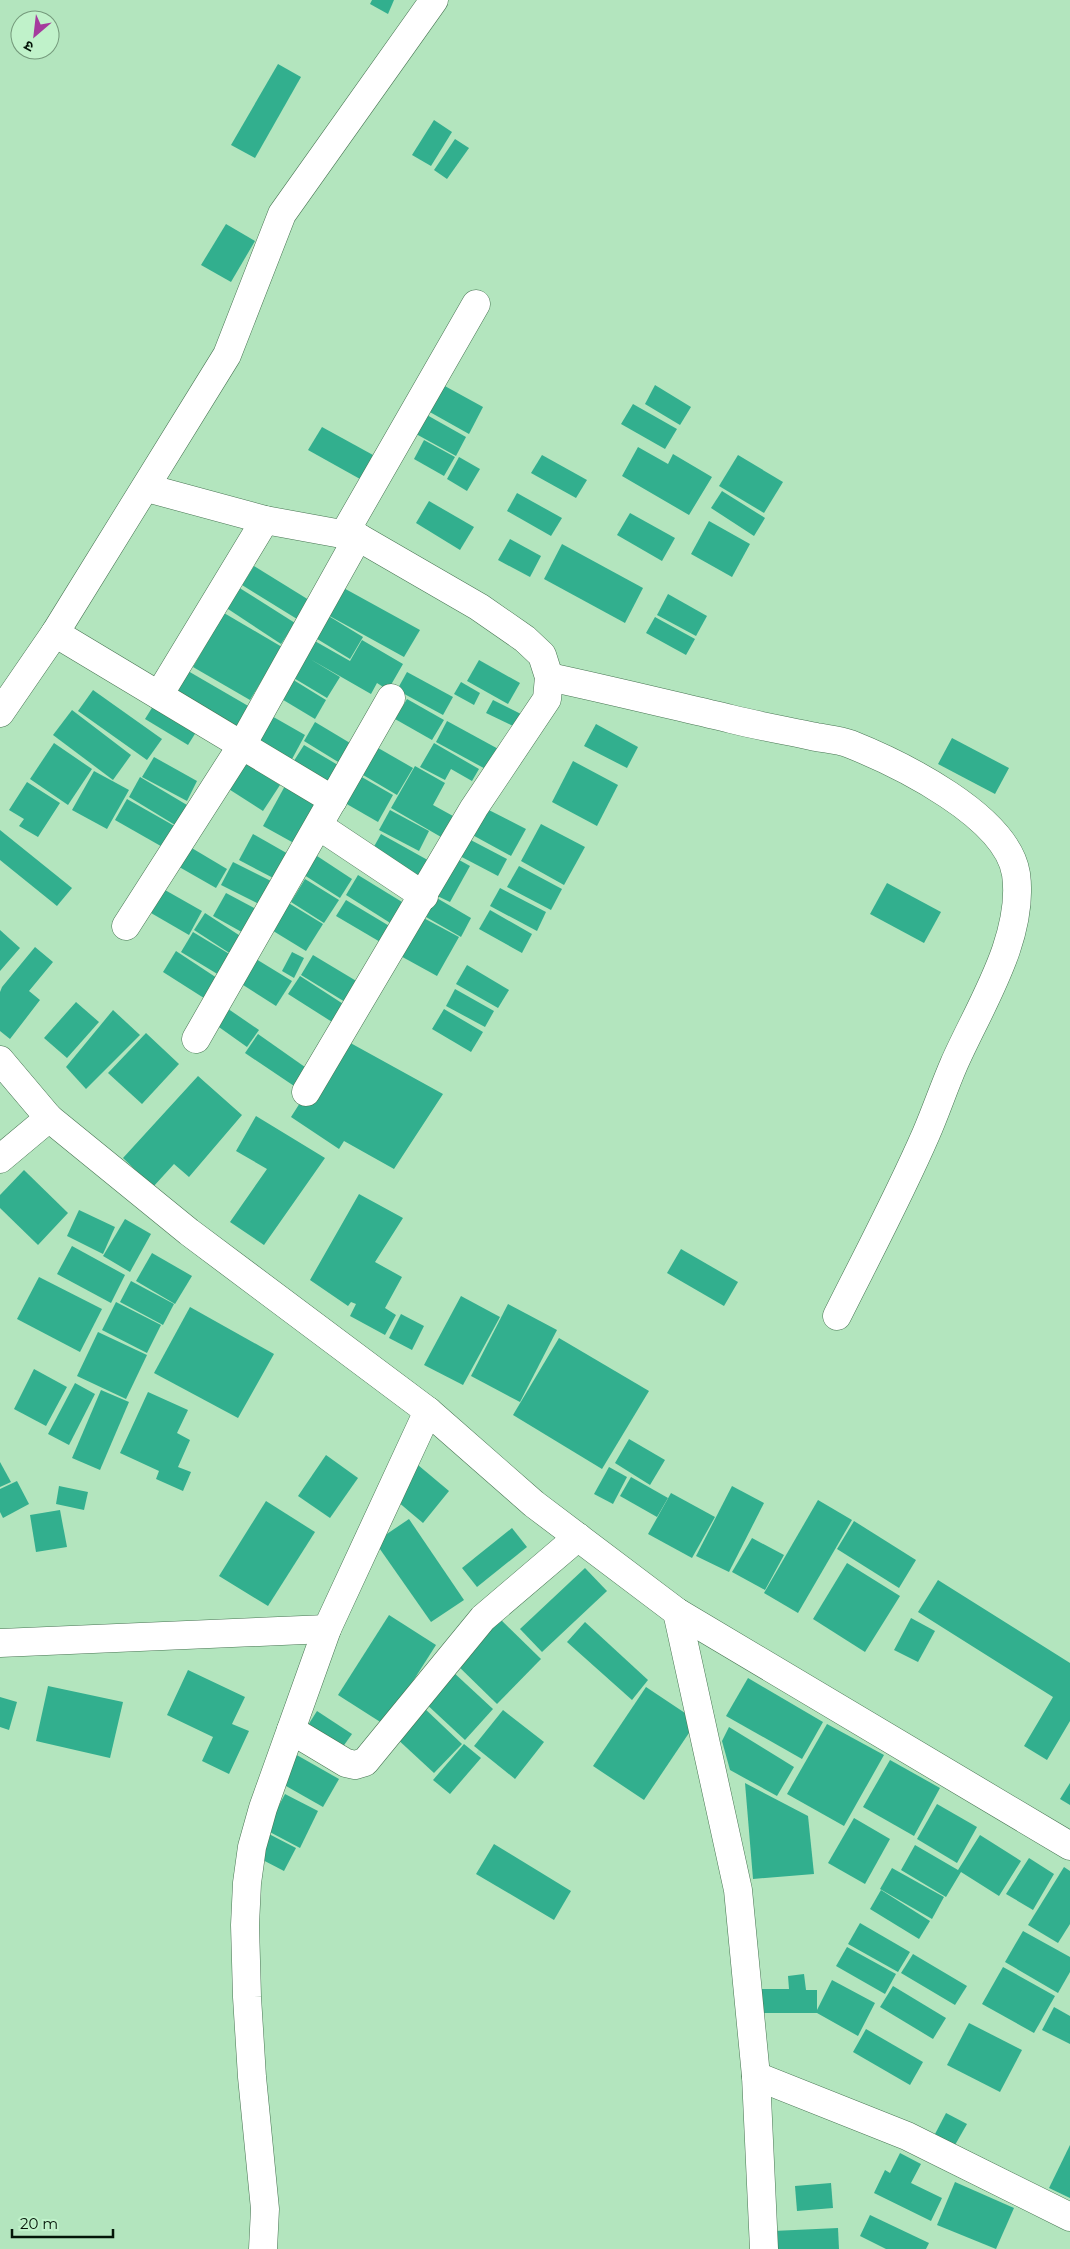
<svg xmlns="http://www.w3.org/2000/svg" width="1070" height="2249" viewBox="0 0 1070 2249" font-family="Montserrat,'Noto Sans Devanagari',sans-serif">
<style>
.building{fill:#32af8e}
.lines{fill:none;stroke-linecap:round;stroke-linejoin:round}
.minor-casing{stroke:#487553;stroke-width:29}
.minor{stroke:#fff;stroke-width:28}
</style>
<rect width="100%" height="100%" fill="#b3e5be"/>
<g class="building">
<path d="M372,0h22l-6,14 -18,-10z"/>
<path d="M278,64l23,13 -46,81 -24,-13z"/>
<path d="M434,120l18,12 -21,34 -19,-11z"/>
<path d="M455,139l14,9 -22,31 -13,-9z"/>
<path d="M226,224l29,17 -24,41 -30,-17z"/>
<path d="M443,385l40,22 -14,27 -41,-23z"/>
<path d="M655,385l36,22 -11,18 -35,-21z"/>
<path d="M633,404l44,25 -12,20 -44,-25z"/>
<path d="M418,410l48,27 -10,19 -49,-27z"/>
<path d="M322,427l51,28 -13,24 -52,-29z"/>
<path d="M424,440l31,17 -11,19 -30,-17z"/>
<path d="M638,447l30,17 5,-10 39,23 -23,38 -67,-39z"/>
<path d="M542,455l45,25 -11,18 -45,-25z"/>
<path d="M738,455l45,27 -19,31 -45,-27z"/>
<path d="M459,457l21,12 -13,22 -20,-12z"/>
<path d="M722,491l43,27 -11,18 -43,-28z"/>
<path d="M517,493l45,25 -11,18 -44,-25z"/>
<path d="M429,501l45,26 -14,23 -44,-27z"/>
<path d="M630,513l45,25 -13,23 -45,-26z"/>
<path d="M709,521l41,23 -18,33 -41,-23z"/>
<path d="M510,539l31,17 -11,21 -32,-17z"/>
<path d="M562,544l81,44 -18,35 -81,-44z"/>
<path d="M254,566l55,34 -12,19 -55,-34z"/>
<path d="M340,586l80,44 -16,27 -78,-43z"/>
<path d="M238,587l57,36 -14,21 -56,-37z"/>
<path d="M668,594l39,22 -11,20 -39,-21z"/>
<path d="M322,612l41,25 -13,22 -41,-25z"/>
<path d="M224,613l58,34 -32,53 -57,-33z"/>
<path d="M655,617l40,22 -9,16 -40,-22z"/>
<path d="M313,640l37,21 12,-21 41,24 -15,26 -11,-7 -6,11 -61,-35 30,18 -13,21 -35,-21z"/>
<path d="M479,660l41,23 -12,21 -41,-23z"/>
<path d="M188,671l62,36 -14,23 -61,-36z"/>
<path d="M407,672l46,25 -10,18 -46,-25z"/>
<path d="M287,676l39,24 -11,19 -40,-24z"/>
<path d="M461,682l19,11 -6,12 -20,-11z"/>
<path d="M93,690l69,49 -15,21 -69,-49z"/>
<path d="M407,699l37,21 -12,20 -37,-21z"/>
<path d="M493,700l28,14 -6,13 -29,-14z"/>
<path d="M155,703l43,26 -10,16 -43,-26z"/>
<path d="M72,710l59,45 -18,25 -60,-45z"/>
<path d="M270,715l35,20 -14,26 -35,-20z"/>
<path d="M447,721l55,30 -11,21 -55,-30z"/>
<path d="M315,722l40,24 -12,19 -39,-24z"/>
<path d="M596,724l42,23 -11,21 -43,-22z"/>
<path d="M952,738l57,30 -14,26 -57,-30z"/>
<path d="M54,743l38,26 -24,36 -38,-26z"/>
<path d="M434,743l45,26 -7,12 -21,-12 -6,11 -25,-13z"/>
<path d="M304,745l39,23 -14,22 -39,-23z"/>
<path d="M373,745l40,23 -16,27 -39,-23z"/>
<path d="M154,757l43,24 -10,20 -45,-24z"/>
<path d="M241,760l39,25 -17,26 -39,-25z"/>
<path d="M573,761l45,24 -21,41 -45,-24z"/>
<path d="M415,766l30,17 -12,22 20,11 -12,21 -50,-29z"/>
<path d="M94,771l35,19 -22,39 -35,-19z"/>
<path d="M353,772l40,23 -15,27 -40,-23z"/>
<path d="M140,777l47,28 -12,20 -46,-28z"/>
<path d="M27,782l33,21 -22,34 -19,-11 5,-7 -15,-9z"/>
<path d="M286,784l38,21 -23,42 -38,-21z"/>
<path d="M127,799l51,29 -12,21 -51,-29z"/>
<path d="M481,806l45,23 -15,27 -44,-24z"/>
<path d="M390,810l39,21 -10,20 -40,-21z"/>
<path d="M541,824l44,23 -21,38 -43,-24z"/>
<path d="M0,830l72,58 -15,18 -57,-46z"/>
<path d="M253,834l37,21 -13,25 -38,-20z"/>
<path d="M381,834l52,29 -11,18 -51,-29z"/>
<path d="M465,837l42,22 -9,17 -42,-22z"/>
<path d="M185,844l42,25 -11,19 -42,-24z"/>
<path d="M314,854l38,25 -12,19 -39,-25z"/>
<path d="M452,856l18,10 -20,36 -19,-9z"/>
<path d="M233,862l44,22 -12,23 -44,-22z"/>
<path d="M519,866l43,23 -11,21 -44,-23z"/>
<path d="M358,875l49,30 -12,21 -49,-31z"/>
<path d="M305,879l34,21 -15,23 -33,-21z"/>
<path d="M887,883l54,29 -17,31 -54,-29z"/>
<path d="M500,888l46,24 -9,19 -47,-25z"/>
<path d="M165,890l37,21 -13,24 -38,-22z"/>
<path d="M226,893l34,18 -13,24 -34,-19z"/>
<path d="M430,894l41,24 -10,19 -42,-24z"/>
<path d="M346,900l50,30 -9,16 -51,-30z"/>
<path d="M287,902l36,22 -17,27 -36,-22z"/>
<path d="M490,910l42,24 -10,19 -43,-24z"/>
<path d="M205,913l40,26 -11,17 -40,-26z"/>
<path d="M418,915l41,22 -22,39 -40,-22z"/>
<path d="M0,930l20,18 -20,23z"/>
<path d="M193,932l38,23 -12,20 -38,-23z"/>
<path d="M35,947l18,15 -24,29 11,9 -30,39 -10,-8v-39l2,-5z"/>
<path d="M176,951l44,29 -13,20 -44,-28z"/>
<path d="M292,952l12,6 -10,20 -12,-7z"/>
<path d="M313,955l50,30 -13,20 -49,-30z"/>
<path d="M256,959l36,22 -16,25 -36,-23z"/>
<path d="M467,965l42,25 -11,18 -42,-24z"/>
<path d="M300,976l51,33 -11,18 -52,-33z"/>
<path d="M455,989l39,22 -9,16 -39,-21z"/>
<path d="M76,1002l23,20 -32,36 -23,-20z"/>
<path d="M221,1004l38,26 -12,17 -38,-27z"/>
<path d="M444,1009l39,23 -12,20 -39,-23z"/>
<path d="M113,1010l27,25 -54,54 -20,-22z"/>
<path d="M146,1033l33,31 -37,40 -34,-31z"/>
<path d="M258,1034l54,38 -12,18 -55,-37z"/>
<path d="M345,1040l98,54 -49,75 -50,-28 -5,8 -48,-32 21,-33z"/>
<path d="M198,1076l44,39 -53,62 -15,-13 -21,23 -30,-29z"/>
<path d="M256,1116l69,42 -61,87 -34,-23 37,-53 -31,-18z"/>
<path d="M24,1170l44,43 -30,32 -38,-37v-13z"/>
<path d="M359,1194l44,24 -28,44 27,15 -17,31 11,7 -11,20 -35,-19 6,-12 -5,-2 -3,4 -38,-26z"/>
<path d="M79,1210l36,17 -12,27 -36,-18z"/>
<path d="M125,1219l26,15 -21,38 -27,-16z"/>
<path d="M72,1246l53,29 -14,28 -54,-29z"/>
<path d="M681,1249l57,33 -14,24 -57,-33z"/>
<path d="M152,1253l40,23 -17,28 -39,-23z"/>
<path d="M39,1277l63,32 -22,43 -63,-33z"/>
<path d="M131,1281l43,23 -11,21 -43,-23z"/>
<path d="M461,1296l39,21 -37,68 -39,-20z"/>
<path d="M116,1302l45,23 -14,28 -45,-23z"/>
<path d="M508,1304l49,26 -37,72 -49,-26z"/>
<path d="M190,1307l84,47 -36,64 -84,-45z"/>
<path d="M401,1314l23,12 -12,24 -23,-12z"/>
<path d="M98,1332l49,23 -21,44 -49,-23z"/>
<path d="M559,1338l90,53 -47,78 -89,-54z"/>
<path d="M34,1369l33,18 -21,39 -32,-17z"/>
<path d="M75,1383l20,11 -26,51 -21,-11z"/>
<path d="M101,1390l28,12 -29,68 -28,-12z"/>
<path d="M148,1392l40,18 -11,23 13,7 -12,27 13,5 -8,19 -27,-12 3,-8 -39,-18z"/>
<path d="M629,1439l36,21 -15,25 -35,-22z"/>
<path d="M326,1455l32,23 -28,40 -32,-22z"/>
<path d="M0,1462l11,20 -11,5z"/>
<path d="M418,1465l31,26 -26,32 -32,-27z"/>
<path d="M609,1467l18,10 -14,27 -19,-10z"/>
<path d="M631,1477l37,21 -11,19 -37,-21z"/>
<path d="M17,1481l12,23 -26,14 -3,-6v-23z"/>
<path d="M59,1486l29,6 -4,18 -28,-6z"/>
<path d="M732,1486l32,17 -35,69 -33,-16z"/>
<path d="M671,1493l44,24 -23,41 -44,-24z"/>
<path d="M818,1500l34,20 -54,93 -34,-20z"/>
<path d="M266,1501l49,31 -47,74 -49,-30z"/>
<path d="M60,1510l7,37 -31,5 -6,-37z"/>
<path d="M409,1519l55,81 -33,22 -56,-80z"/>
<path d="M854,1521l62,39 -17,28 -62,-39z"/>
<path d="M512,1528l15,19 -50,40 -15,-19z"/>
<path d="M752,1538l32,17 -19,35 -33,-18z"/>
<path d="M847,1563l53,33 -35,56 -52,-33z"/>
<path d="M585,1568l22,23 -65,61 -22,-23z"/>
<path d="M938,1580l132,83v58l-23,39 -23,-14 29,-49 -135,-85z"/>
<path d="M389,1615l47,30 -51,80 -47,-30z"/>
<path d="M496,1615l45,44 -44,45 -45,-44z"/>
<path d="M911,1618l24,13 -17,31 -24,-12z"/>
<path d="M585,1622l63,58 -16,20 -65,-58z"/>
<path d="M188,1670l57,27 -13,27 17,7 -20,43 -27,-13 11,-24 -46,-22z"/>
<path d="M452,1671l41,38 -28,31 -42,-39z"/>
<path d="M748,1678l75,44 -21,37 -76,-43z"/>
<path d="M48,1686l75,16 -13,56 -74,-17z"/>
<path d="M646,1687l51,34 -53,79 -51,-34z"/>
<path d="M0,1697l17,5 -8,28 -9,-3z"/>
<path d="M422,1706l40,38 -28,29 -40,-37z"/>
<path d="M503,1710l41,32 -29,37 -41,-33z"/>
<path d="M317,1711l35,23 -15,21 -34,-22z"/>
<path d="M827,1724l57,31 -40,71 -57,-32z"/>
<path d="M729,1727l65,40 -17,29 -47,-26 -8,-29z"/>
<path d="M464,1744l17,14 -31,36 -17,-14z"/>
<path d="M295,1754l44,25 -16,28 -44,-25z"/>
<path d="M890,1760l50,28 -26,48 -51,-29z"/>
<path d="M745,1783l63,33 6,58 -61,5z"/>
<path d="M1070,1783v22l-10,-6z"/>
<path d="M285,1794l33,17 -18,37 -34,-18z"/>
<path d="M937,1804l40,23 -20,36 -40,-24z"/>
<path d="M854,1818l36,21 -25,45 -37,-21z"/>
<path d="M269,1834l27,14 -12,23 -27,-14z"/>
<path d="M980,1835l41,26 -22,35 -38,-24 -15,25 -45,-27 14,-25 43,25z"/>
<path d="M494,1844l77,47 -17,29 -78,-46z"/>
<path d="M1029,1858l25,16 -21,36 -27,-16z"/>
<path d="M1064,1867l6,4v53l-12,19 -30,-18z"/>
<path d="M892,1868l52,29 -12,22 -52,-30z"/>
<path d="M881,1890l49,31 -11,18 -49,-30z"/>
<path d="M860,1923l50,29 -12,20 -50,-28z"/>
<path d="M1023,1931l47,26v15l-12,21 -53,-31z"/>
<path d="M847,1947l49,27 -11,20 -49,-28z"/>
<path d="M913,1954l54,32 -12,19 -54,-32z"/>
<path d="M1003,1967l52,29 -21,37 -52,-29z"/>
<path d="M804,1974l2,16h11v20l15,-30 43,23 -17,33 -41,-23h-59l1,-24h30l-1,-13z"/>
<path d="M893,1986l53,32 -13,21 -53,-32z"/>
<path d="M1054,2007l16,9v28l-28,-14z"/>
<path d="M969,2023l53,27 -22,42 -53,-27z"/>
<path d="M866,2029l57,33 -13,23 -57,-33z"/>
<path d="M946,2113l21,11 -12,21 -20,-11z"/>
<path d="M1070,2145v53l-21,-10z"/>
<path d="M900,2153l21,11 -10,19 31,15 -11,23 -57,-28 11,-23 5,3z"/>
<path d="M955,2182l59,26 -18,41 -59,-24z"/>
<path d="M831,2183l2,25 -36,3 -2,-25z"/>
<path d="M870,2215l59,28 -3,6h-40l-26,-13z"/>
<path d="M838,2228l1,21h-65l-1,-18z"/>
</g>
<g class="lines">
<defs>
<g id="minor">
<path d="M344,534l132,-230"/>
<path d="M55,633l278,167"/>
<path d="M549,677c61,13 122,28 182,42 28,7 57,12 85,18 11,2 24,3 34,7 50,20 157,72 166,130 9,64 -37,133 -62,190 -10,23 -18,47 -28,70 -27,62 -59,122 -89,182"/>
<path d="M159,695l106,-175"/>
<path d="M0,713l55,-80 172,-278 55,-141 152,-214"/>
<path d="M319,826l105,70"/>
<path d="M126,926l116,-181 116,-208 -93,-17 -118,-32"/>
<path d="M196,1039l195,-341"/>
<path d="M0,1060l49,58 140,114 239,179 106,93 143,108 393,234"/>
<path d="M306,1092l168,-284 73,-109 2,-22 -7,-22 -17,-16 -46,-32 -121,-70"/>
<path d="M0,1159l49,-41"/>
<path d="M677,1612l61,278 18,186 8,173"/>
<path d="M0,1643l327,-14"/>
<path d="M291,1730l55,33 9,2 10,-3 118,-144 95,-81"/>
<path d="M756,2076l151,60 163,81"/>
<path d="M263,2249l2,-40 -13,-132 -5,-80 -2,-72 2,-42 5,-36 11,-39 64,-179 101,-218"/>
</g>
</defs>
<use href="#minor" class="minor-casing"/>
<use href="#minor" class="minor"/>
</g>
<g transform="translate(35 35) rotate(208)"><circle r="24" fill="#c0f2ca" stroke="#759a7c"/>
<path d="M0-4L9 19L0 12L-9 19Z" fill="#a53b9d"/>
<text y="-8" font-size="14" font-weight="bold" text-anchor="middle" fill="#041508">उ</text>
</g>
<path d="M12 2229v8h101v-8" fill="none" stroke="#041508" stroke-width="2.5"/>
<text x="20" y="2229" font-size="15" fill="#041508" stroke="#c0f2ca" stroke-width="4" paint-order="stroke">20 m</text>
</svg>
